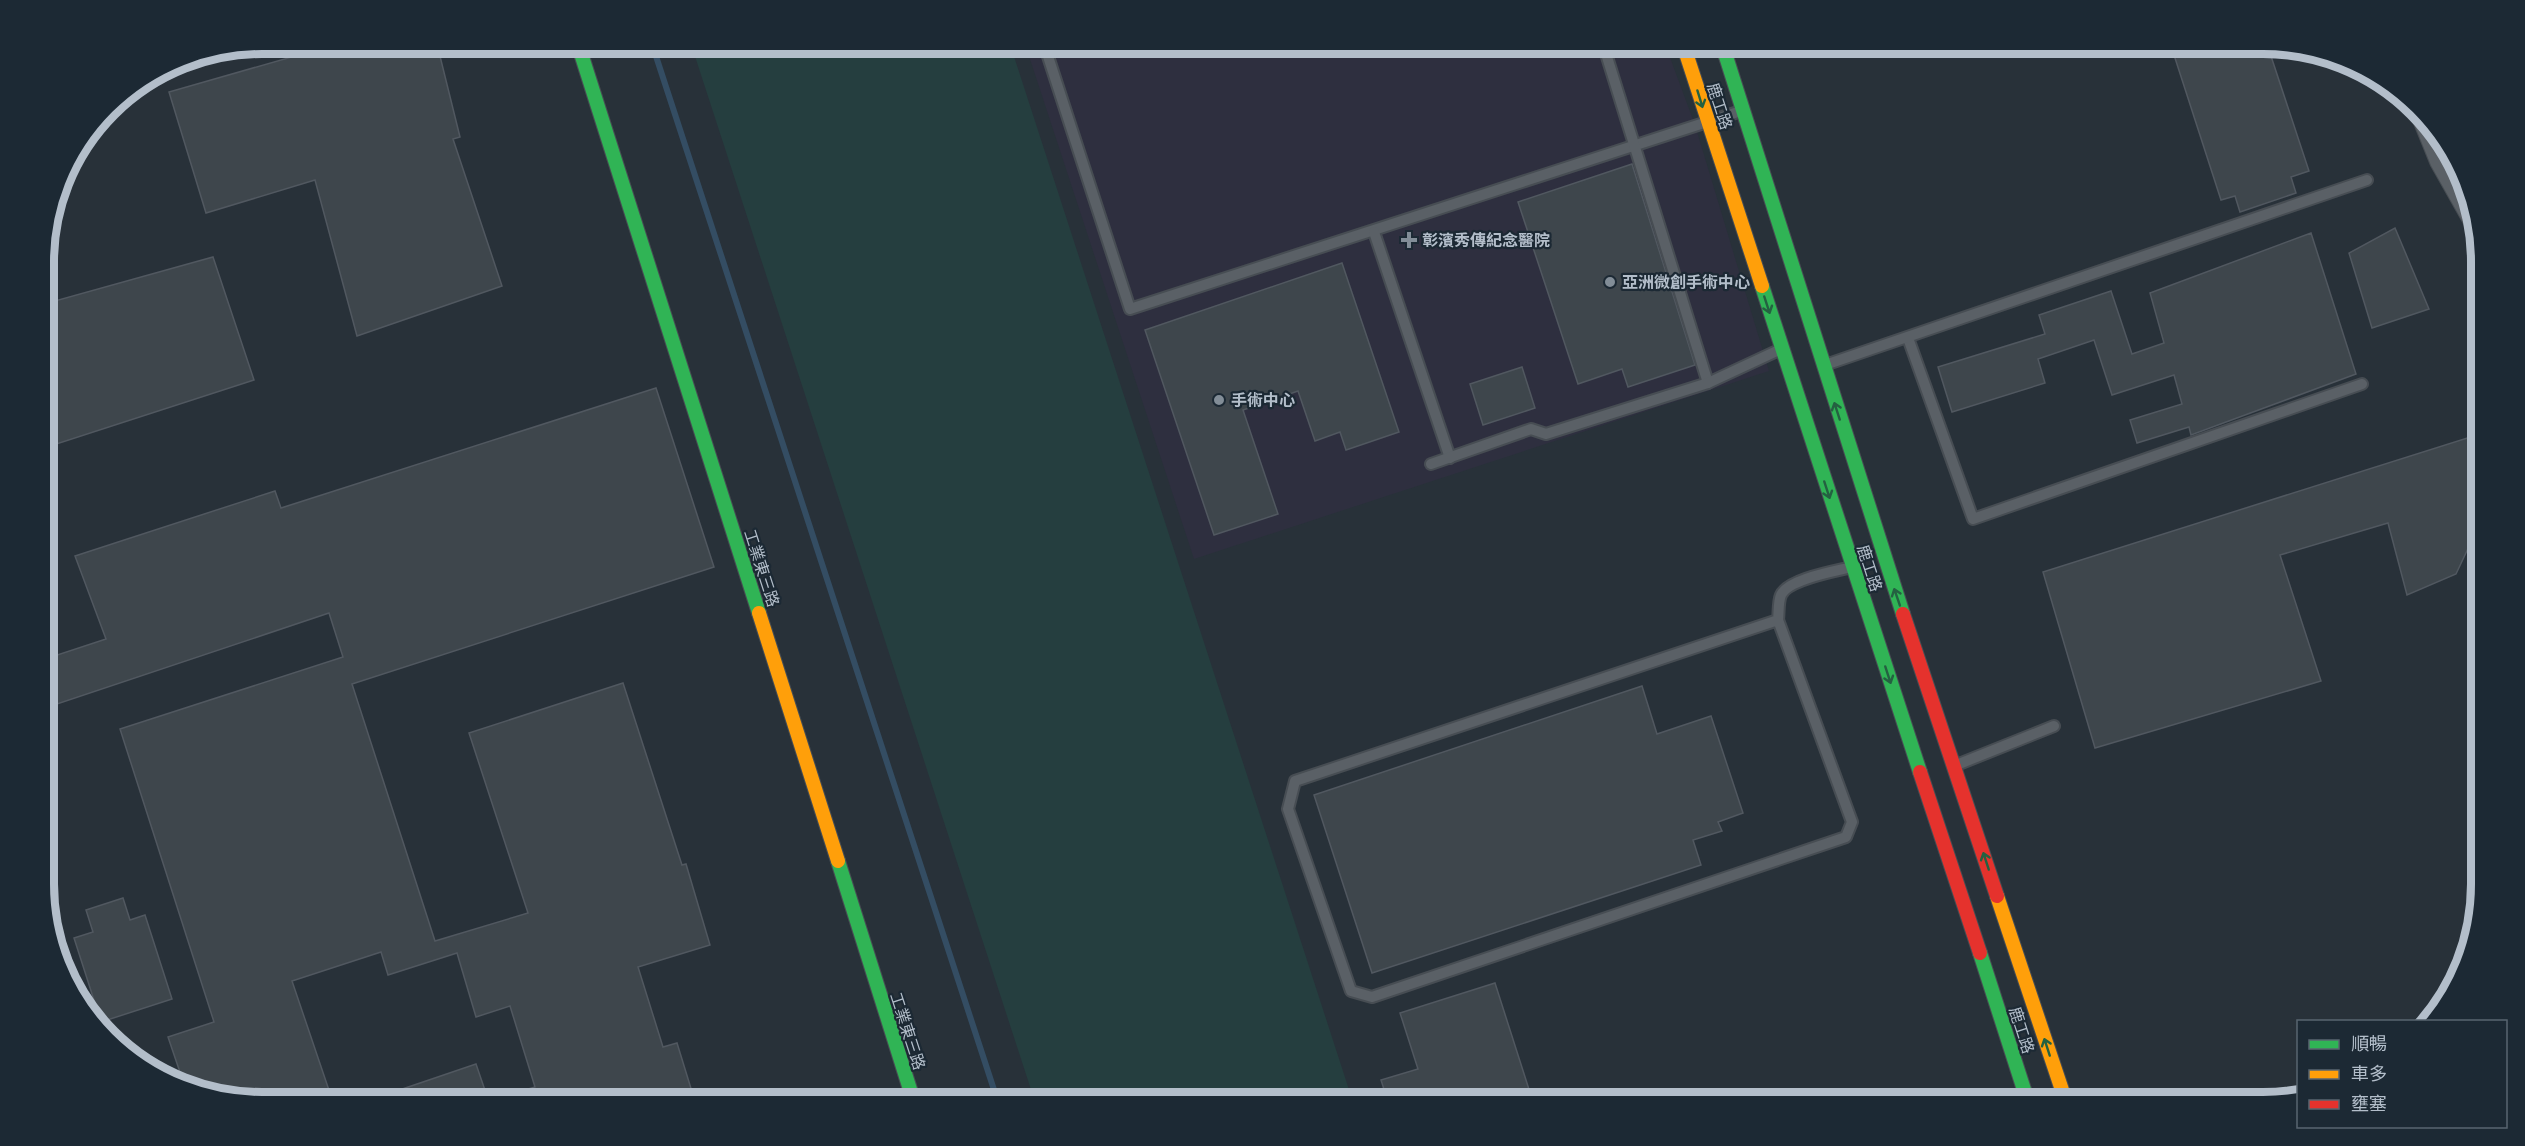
<svg xmlns="http://www.w3.org/2000/svg" width="2525" height="1146" viewBox="0 0 2525 1146" font-family="Overpass,'Noto Sans TC',sans-serif">
<style>
.medical{fill:#2e2f3f}
.green{fill:#253e3f}
.lines{fill:none;stroke-linecap:round;stroke-linejoin:round}
.stream{stroke:#344d63;stroke-width:6}
.building{fill:#3e464c;stroke:#515860;stroke-width:1.5}
.lane-casing{stroke:#474d53;stroke-width:14}
.street-casing{stroke:#474d53;stroke-width:22}
.fast-casing{stroke:#474d53;stroke-width:16}
.slow-casing{stroke:#474d53;stroke-width:16}
.jam-casing{stroke:#474d53;stroke-width:16}
.lane{stroke:#5a6066;stroke-width:10}
.street{stroke:#5a6066;stroke-width:20}
.fast{stroke:#30b455;stroke-width:14}
.slow{stroke:#ff9f0a;stroke-width:14}
.jam{stroke:#e5322d;stroke-width:14}
.oneway{stroke:#246141}
.poi-dot{fill:#828d97;stroke:#1c2934;stroke-width:2}
.labels{text-anchor:middle;stroke-width:4.5;stroke-linejoin:round;paint-order:stroke}
.street-label{font-size:16px;fill:#b3beca;stroke:#1c2934}
.poi-label{font-size:16px;font-weight:bold;fill:#b3beca;stroke:#1c2934;text-anchor:start}
.rim{fill:none;stroke:#b3beca;stroke-width:8}
</style>
<rect width="100%" height="100%" fill="#283139"/>
<path class="medical" d="M1025,44h640l30,81 74,246 -575,188z"/>
<path class="green" d="M691,44h319l343,1058h-318z"/>
<g class="lines">
<path class="stream" d="M652,44l346,1058"/>
</g>
<g class="building">
<path d="M337,44h100l23,93 -7,2 49,147 -145,50 -42,-156 -109,33 -37,-121z"/>
<path d="M2184,44h83l42,127 -18,6 5,16 -56,19 -5,-16 -14,4 -47,-145 13,-4z"/>
<path d="M1632,164l63,201 -67,22 -6,-18 -44,15 -60,-182z"/>
<path d="M2395,228l34,81 -57,19 -23,-75z"/>
<path d="M2311,233l45,141 -165,61 -2,-8 -52,16 -7,-23 52,-16 -8,-29 -62,20 -18,-55 -56,19 7,24 -93,29 -14,-45 107,-33 -6,-19 72,-24 21,63 32,-11 -14,-50z"/>
<path d="M213,257l41,123 -210,68v-144z"/>
<path d="M1342,263l57,169 -53,18 -6,-18 -25,9 -17,-50 -55,19 35,104 -64,21 -69,-205z"/>
<path d="M1522,367l13,41 -52,17 -13,-41z"/>
<path d="M656,388l58,179 -362,117 83,257 93,-28 -59,-180 154,-50 59,182 4,-1 24,81 -72,22 25,80 14,-4 16,52 -24,7h-173l-1,-3 40,-12 -25,-81 -34,11 -19,-64 -69,22 -7,-23 -89,29 41,121h-71l-77,-15 -17,-50 46,-15 -94,-293 223,-72 -14,-44 -284,95v-49l61,-20 -31,-83 200,-65 6,17z"/>
<path d="M2480,434v89l-24,51 -49,21 -19,-72 -108,32 41,126 -226,67 -52,-176z"/>
<path d="M1642,686l15,48 54,-18 32,97 -25,9 4,9 -29,9 8,25 -329,108 -58,-178z"/>
<path d="M123,898l7,22 15,-5 27,84 -71,23 -27,-84 19,-6 -7,-22z"/>
<path d="M1495,983l38,119h-145l-7,-22 37,-11 -18,-56z"/>
<path d="M476,1064l13,38h-118l-1,-2z"/>
</g>
<g class="lines">
<defs>
<g id="lane">
<path d="M1044,44l86,265 611,-198"/>
<path d="M1603,44l105,339"/>
<path d="M1374,232l76,226"/>
<path d="M1908,338l65,181 389,-135"/>
<path d="M1825,365l542,-185"/>
<path d="M1431,464l100,-35 15,5 162,-51 73,-34"/>
<path d="M1778,620l74,202 -6,15 -474,160 -21,-6 -63,-182 7,-28 483,-161c1,-8 0,-18 3,-25 7,-16 55,-24 71,-28"/>
<path d="M1954,766l100,-40"/>
</g>
<path id="street" d="M2423,119l17,42 35,62"/>
<g id="fast">
<path d="M578,44l181,569"/>
<path d="M1722,44l181,570"/>
<path d="M1762,286l158,486"/>
<path d="M838,861l76,241"/>
<path d="M1980,953l48,149"/>
</g>
<g id="slow">
<path d="M1683,44l79,242"/>
<path d="M759,613l79,248"/>
<path d="M1997,896l69,206"/>
</g>
<g id="jam">
<path d="M1903,614l94,282"/>
<path d="M1920,772l60,181"/>
</g>
</defs>
<use href="#lane" class="lane-casing"/>
<use href="#street" class="street-casing"/>
<use href="#fast" class="fast-casing"/>
<use href="#slow" class="slow-casing"/>
<use href="#jam" class="jam-casing"/>
<use href="#lane" class="lane"/>
<use href="#street" class="street"/>
<use href="#fast" class="fast"/>
<use href="#slow" class="slow"/>
<use href="#jam" class="jam"/>
</g>
<defs><path id="oneway-shaft" d="M-6 0H5M1.5-3L5.5 0L1.5 3" fill="none" stroke-width="1.6" stroke-linecap="round" stroke-linejoin="round" transform="scale(1.5)"/></defs>
<g class="oneway">
<use href="#oneway-shaft" transform="translate(1700 99) rotate(73)"/>
<use href="#oneway-shaft" transform="translate(1767 305) rotate(72)"/>
<use href="#oneway-shaft" transform="translate(1837 411) rotate(-108)"/>
<use href="#oneway-shaft" transform="translate(1827 490) rotate(72)"/>
<use href="#oneway-shaft" transform="translate(1897 597) rotate(-109)"/>
<use href="#oneway-shaft" transform="translate(1888 675) rotate(72)"/>
<use href="#oneway-shaft" transform="translate(1986 861) rotate(-108)"/>
<use href="#oneway-shaft" transform="translate(2047 1047) rotate(-108)"/>
</g>
<g class="poi-dot">
<path d="M1406 231h6v6h6v6h-6v6h-6v-6h-6v-6h6z"/>
<circle cx="1610" cy="282" r="6"/>
<circle cx="1219" cy="400" r="6"/>
</g>
<g class="labels">
<g class="street-label">
<text transform="translate(1720 106) rotate(72)" y="6">鹿工路</text>
<text transform="translate(762 568) rotate(72)" y="6">工業東三路</text>
<text transform="translate(1870 568) rotate(72)" y="6">鹿工路</text>
<text transform="translate(2022 1030) rotate(72)" y="6">鹿工路</text>
<text transform="translate(908 1031) rotate(72)" y="6">工業東三路</text>
</g>
<g class="poi-label">
<text x="1422" y="246">彰濱秀傳紀念醫院</text>
<text x="1622" y="288">亞洲微創手術中心</text>
<text x="1231" y="406">手術中心</text>
</g>
</g>
<path d="M0 0H2525V1146H0ZM262 54H2263A208 208 0 0 1 2471 262V884A208 208 0 0 1 2263 1092H262A208 208 0 0 1 54 884V262A208 208 0 0 1 262 54Z" fill="#1c2934" fill-rule="evenodd"/>
<path class="rim" d="M262 54H2263A208 208 0 0 1 2471 262V884A208 208 0 0 1 2263 1092H262A208 208 0 0 1 54 884V262A208 208 0 0 1 262 54Z"/>
<rect x="2297" y="1020" width="210" height="108" fill="#1c2934" stroke="#586570" stroke-width="1.5"/>
<rect x="2309" y="1040" width="30" height="9" fill="#30b455" stroke="#586570" stroke-width="1.5"/>
<text x="2351" y="1050" font-size="18" fill="#b3beca">順暢</text>
<rect x="2309" y="1070" width="30" height="9" fill="#ff9f0a" stroke="#586570" stroke-width="1.5"/>
<text x="2351" y="1080" font-size="18" fill="#b3beca">車多</text>
<rect x="2309" y="1100" width="30" height="9" fill="#e5322d" stroke="#586570" stroke-width="1.5"/>
<text x="2351" y="1110" font-size="18" fill="#b3beca">壅塞</text>
</svg>
